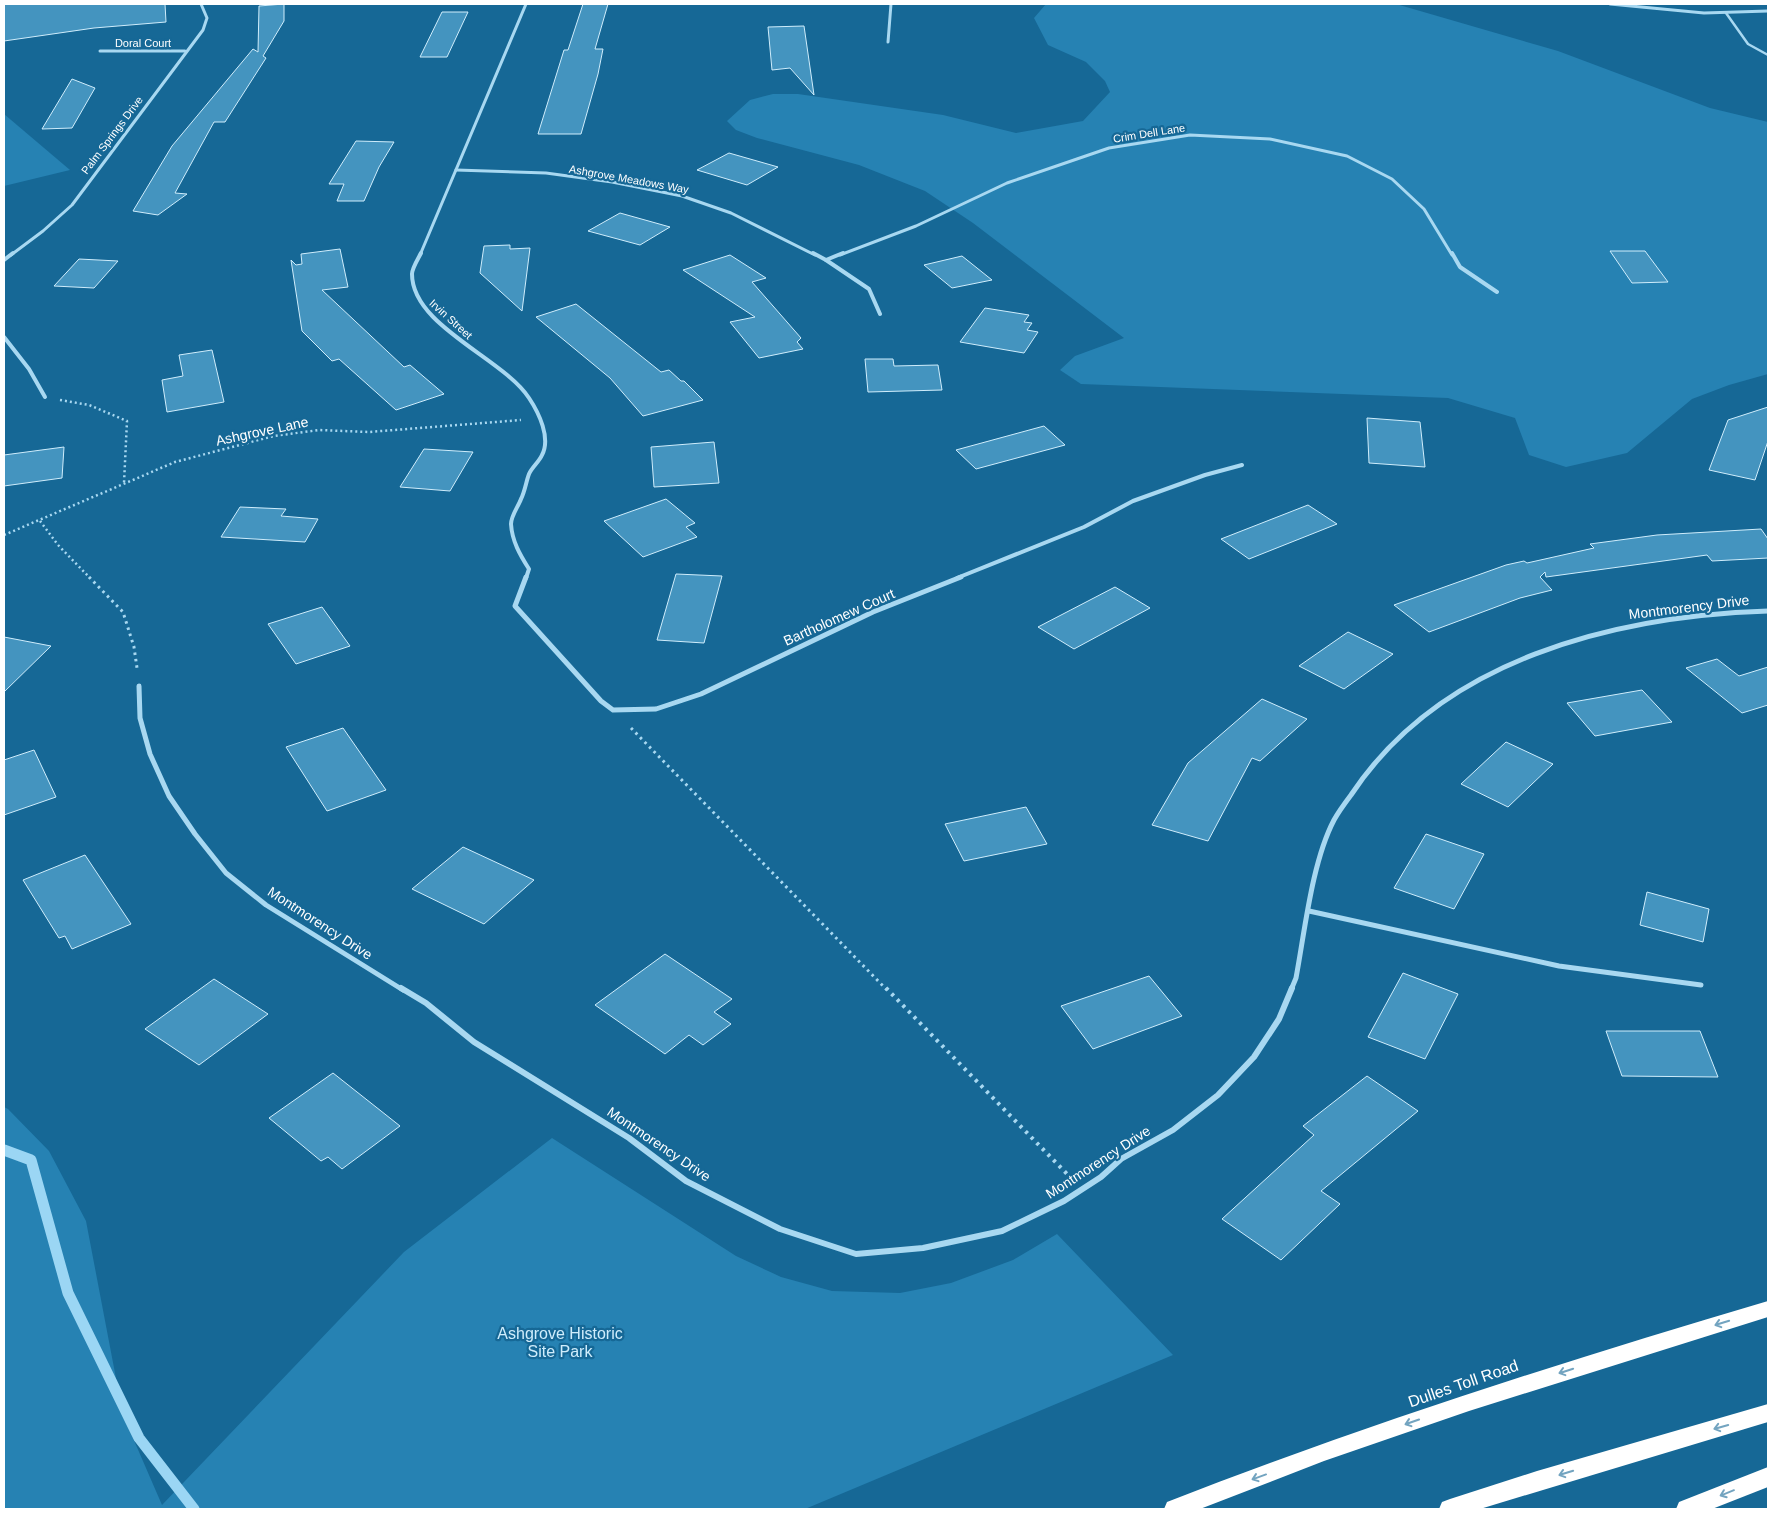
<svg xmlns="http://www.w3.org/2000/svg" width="1772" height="1513" viewBox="0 0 1772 1513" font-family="Helvetica,sans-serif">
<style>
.green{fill:#2682b3}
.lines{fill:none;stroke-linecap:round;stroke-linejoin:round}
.stream{stroke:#9bd6f4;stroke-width:11}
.building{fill:#4494bf;stroke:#cfedfc}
.path-far2{stroke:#a8d8f1;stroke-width:2.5;stroke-dasharray:2 3;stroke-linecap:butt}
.path-far1{stroke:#a8d8f1;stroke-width:3;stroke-dasharray:2.5 4;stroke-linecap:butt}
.path{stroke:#a8d8f1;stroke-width:4;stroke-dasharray:3 5;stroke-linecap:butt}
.service{stroke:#a8d8f1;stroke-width:2.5}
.minor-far3{stroke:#a8d8f1;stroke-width:3}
.minor-far2{stroke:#a8d8f1;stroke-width:4}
.minor-far1{stroke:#a8d8f1;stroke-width:5}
.minor{stroke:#a8d8f1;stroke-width:6}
.motorway{fill:#fff;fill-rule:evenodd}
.oneway{stroke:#73a4c0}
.labels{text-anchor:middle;stroke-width:4.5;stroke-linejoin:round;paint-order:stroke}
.far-street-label{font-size:11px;fill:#fff;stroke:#166896}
.street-label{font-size:14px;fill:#fff;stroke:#166896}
.near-park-label{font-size:16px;fill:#cfedfc;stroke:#166896}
.near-street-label{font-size:16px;fill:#fff;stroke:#166896}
</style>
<rect width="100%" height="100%" fill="#166896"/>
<g class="green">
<path d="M1046,4h350l162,47 152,57 58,14v252l-39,11 -37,14 -65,54 -61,14 -37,-12 -14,-37 -67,-20 -367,-14 -21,-14 15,-14 49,-18 -151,-115 -48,-32 -66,-26 -102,-27 -21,-8 -9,-9 23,-21 23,-6h25l145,21 73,18 67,-12 27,-29 -5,-11 -19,-19 -38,-17 -14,-27z"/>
<path d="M4,114l66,56 -66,16z"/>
<path d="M4,1107l4,2 41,42 37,70 37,194 39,90 242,-253 148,-114 184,118 45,21 51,14 68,2 51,-10 62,-23 44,-26 116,121 -368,154h-801z"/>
</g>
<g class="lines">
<path class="stream" d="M4,1150l27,10 37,133 71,145 55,71"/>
</g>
<g class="building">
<path d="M4,4h161l1,18 -72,6 -90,13z"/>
<path d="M284,4v17l-21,35 3,2 -41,64h-11l-39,71 12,1 -29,21 -25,-4 39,-65 81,-97 5,3 1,-46z"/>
<path d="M583,4h25l-13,45h8l-5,25 -17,60h-43l26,-84h4z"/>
<path d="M442,12h26l-21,45h-27z"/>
<path d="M804,26l10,69 -24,-27 -18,2 -4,-43z"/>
<path d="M72,79l23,9 -23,40 -30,1z"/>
<path d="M356,141l38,1 -15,25 -15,34h-27l7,-17h-15z"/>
<path d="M729,153l49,14 -31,18 -50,-15z"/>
<path d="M620,213l50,14 -30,18 -52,-14z"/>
<path d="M510,245v4l20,-1 -8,63 -42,-38 4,-27z"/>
<path d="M340,249l8,38 -26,3 82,77 6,-2 34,29 -48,16 -57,-51 -7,2 -30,-30 -11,-71 5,5 6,-1 -1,-10z"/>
<path d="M1610,251h35l23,31 -36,1z"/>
<path d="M730,255l36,23 -14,4 49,56 -4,4 6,7 -44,9 -29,-36 25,-5 -72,-47z"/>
<path d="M962,256l30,24 -40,8 -28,-23z"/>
<path d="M79,259l39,2 -24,27 -40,-2z"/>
<path d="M576,304l85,68 8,-2 12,11h3l19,19 -60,16 -33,-38 -74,-61z"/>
<path d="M985,308l44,7 -5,7 8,1 -5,7 11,2 -14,21 -64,-11z"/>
<path d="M212,350l12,52 -57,10 -5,-32 21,-4 -4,-21z"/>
<path d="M865,359h28l1,7 44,-1 4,25 -74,2z"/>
<path d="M1768,407v34l-13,39 -46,-10 19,-50z"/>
<path d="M1367,418l53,4 5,45 -56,-4z"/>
<path d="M1044,426l21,19 -89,24 -20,-19z"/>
<path d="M714,442l5,41 -65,4 -3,-40z"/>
<path d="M64,447l-2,31 -58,8v-31z"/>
<path d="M424,449l49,3 -23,39 -50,-4z"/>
<path d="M666,499l29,24 -9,4 11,10 -54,20 -39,-36z"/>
<path d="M1308,505l29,19 -88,35 -28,-20z"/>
<path d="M240,507l46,2 -5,7 37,3 -13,23 -84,-5z"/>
<path d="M1761,529l7,10v19l-56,3 -5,-6 -161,22 -1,-5 -5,5 12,13 -32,8 -91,34 -35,-27 112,-40 18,-4 3,2 67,-15 -4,-4 67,-9z"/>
<path d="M676,574l46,2 -18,67 -47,-3z"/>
<path d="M1115,587l35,21 -76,41 -36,-22z"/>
<path d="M322,607l28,39 -54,18 -28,-40z"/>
<path d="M1348,632l45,22 -49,35 -45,-23z"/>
<path d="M4,637l47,9 -47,46z"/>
<path d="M1717,659l22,17 29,-9v38l-26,8 -56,-45z"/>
<path d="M1642,690l30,32 -77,14 -28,-33z"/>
<path d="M1262,699l45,20 -47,42 -8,-3 -44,83 -56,-16 36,-62z"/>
<path d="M343,728l43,62 -59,21 -41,-64z"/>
<path d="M1506,742l47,22 -45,43 -47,-23z"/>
<path d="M34,750l22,47 -52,18v-55z"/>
<path d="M1026,807l21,37 -83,17 -19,-37z"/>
<path d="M1426,834l58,20 -30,55 -60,-21z"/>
<path d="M463,847l71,33 -50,44 -72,-35z"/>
<path d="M85,855l46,69 -59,25 -7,-13 -6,2 -36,-58z"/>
<path d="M1647,892l62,17 -6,33 -63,-17z"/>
<path d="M665,954l67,45 -18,13 17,12 -28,21 -14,-10 -24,19 -70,-49z"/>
<path d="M1403,973l55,21 -33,65 -57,-22z"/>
<path d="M1149,976l33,40 -89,33 -32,-43z"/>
<path d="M214,979l54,35 -69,51 -54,-36z"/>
<path d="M1606,1031h94l18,46 -96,-1z"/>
<path d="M333,1073l67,53 -58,43 -14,-12 -7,4 -52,-43z"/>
<path d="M1367,1076l51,35 -97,80 19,13 -59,56 -59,-41 92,-84 -11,-9z"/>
</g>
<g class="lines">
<g class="path-far2">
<path d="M60,400l29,5 38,16 -3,62"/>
<path d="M40,521l18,24 32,33"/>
<path d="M4,535l171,-73 99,-26 45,-6 50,2 152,-12"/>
</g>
<g class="path-far1">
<path d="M89,577l34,35 11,35 3,21"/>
<path d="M631,728l256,262"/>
</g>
<path class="path" d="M886,988l183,188"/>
<path class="service" d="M1726,13l22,31 20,11"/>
<g class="minor-far3">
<path d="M1610,4l94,9 64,-2"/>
<path d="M888,42l3,-38"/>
<path d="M100,51h85"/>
<path d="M456,170l90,3 66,9 70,14 49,17 84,42"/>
<path d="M11,255l32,-24 29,-26 131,-175 4,-12 -6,-14"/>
<path d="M420,255l106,-251"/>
<path d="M840,255l76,-29 91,-43 102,-35 81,-13 80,4 77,17 45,23 32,30 28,46"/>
</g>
<g class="minor-far2">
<path d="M421,253c-3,6 -9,15 -9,21 0,52 91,84 117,124 10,15 22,40 13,57 -3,7 -10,12 -13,19 -3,8 -4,17 -8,25 -3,8 -10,17 -10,25 1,17 9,31 18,45l-3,9"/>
<path d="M813,253l13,7 43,29 11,25"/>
<path d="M1452,253l8,14 37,25"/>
<path d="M4,260l9,-7"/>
<path d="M826,260l17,-7"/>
<path d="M4,337l25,32 16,28"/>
<path d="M957,578l127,-51 49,-26 72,-26 37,-10"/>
</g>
<g class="minor-far1">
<path d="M526,577l-11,29 86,95 12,9 43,-1 45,-15 172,-82 88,-35"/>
<path d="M139,686l1,32 10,36 19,42 26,38 31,39 40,32 137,85"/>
<path d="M1309,911l250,55 142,19"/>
<path d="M1291,990l5,-12c9,-48 16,-116 38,-158 5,-9 11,-17 17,-25 90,-136 263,-179 417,-184"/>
</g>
<path class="minor" d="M401,988l25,15 48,39 155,96 57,43 94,48 76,25 67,-6 79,-17 62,-30 37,-24 20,-18 52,-29 45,-35 36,-38 25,-38 13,-31"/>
<g class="motorway">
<path d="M1768,1301v16l-299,94 -145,50 -124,48h-36l3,-7c197,-77 398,-141 601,-201z"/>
<path d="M1768,1404v18l-288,87h-41l3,-7 8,-3 87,-28z"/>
<path d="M1768,1467v20l-56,22h-36l3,-7z"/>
</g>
</g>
<defs><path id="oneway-shaft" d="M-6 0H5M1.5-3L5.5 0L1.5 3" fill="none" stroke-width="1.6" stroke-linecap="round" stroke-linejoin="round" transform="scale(1.25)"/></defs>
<g class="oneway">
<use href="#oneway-shaft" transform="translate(1722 1323) rotate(163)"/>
<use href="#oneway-shaft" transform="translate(1566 1371) rotate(162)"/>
<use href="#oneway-shaft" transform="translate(1412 1422) rotate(161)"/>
<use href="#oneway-shaft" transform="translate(1721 1427) rotate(164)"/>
<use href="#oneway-shaft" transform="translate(1566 1473) rotate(163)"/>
<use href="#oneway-shaft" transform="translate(1259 1477) rotate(160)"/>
<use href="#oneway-shaft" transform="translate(1727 1493) rotate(158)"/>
</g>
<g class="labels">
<g class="far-street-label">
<text x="143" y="47">Doral Court</text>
<text transform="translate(1149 133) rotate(-9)" y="4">Crim Dell Lane</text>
<text transform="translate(112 135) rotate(-53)" y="4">Palm Springs Drive</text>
<text transform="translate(629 179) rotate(10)" y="4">Ashgrove Meadows Way</text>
<text transform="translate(451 319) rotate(42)" y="4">Irvin Street</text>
</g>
<g class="street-label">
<text transform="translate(262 431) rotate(-12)" y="5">Ashgrove Lane</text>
<text transform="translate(1689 607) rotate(-7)" y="5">Montmorency Drive</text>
<text transform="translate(839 617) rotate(-24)" y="5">Bartholomew Court</text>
<text transform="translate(320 923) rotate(33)" y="5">Montmorency Drive</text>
<text transform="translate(659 1144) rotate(34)" y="5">Montmorency Drive</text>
<text transform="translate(1098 1162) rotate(-33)" y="5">Montmorency Drive</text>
</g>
<g class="near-park-label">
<text x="560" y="1339">Ashgrove Historic<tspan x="560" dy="18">Site Park</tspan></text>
</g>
<g class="near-street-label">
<text transform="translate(1463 1383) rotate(-19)" y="6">Dulles Toll Road</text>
</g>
</g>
<rect width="1772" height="1513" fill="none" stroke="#ffffff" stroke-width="10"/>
</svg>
